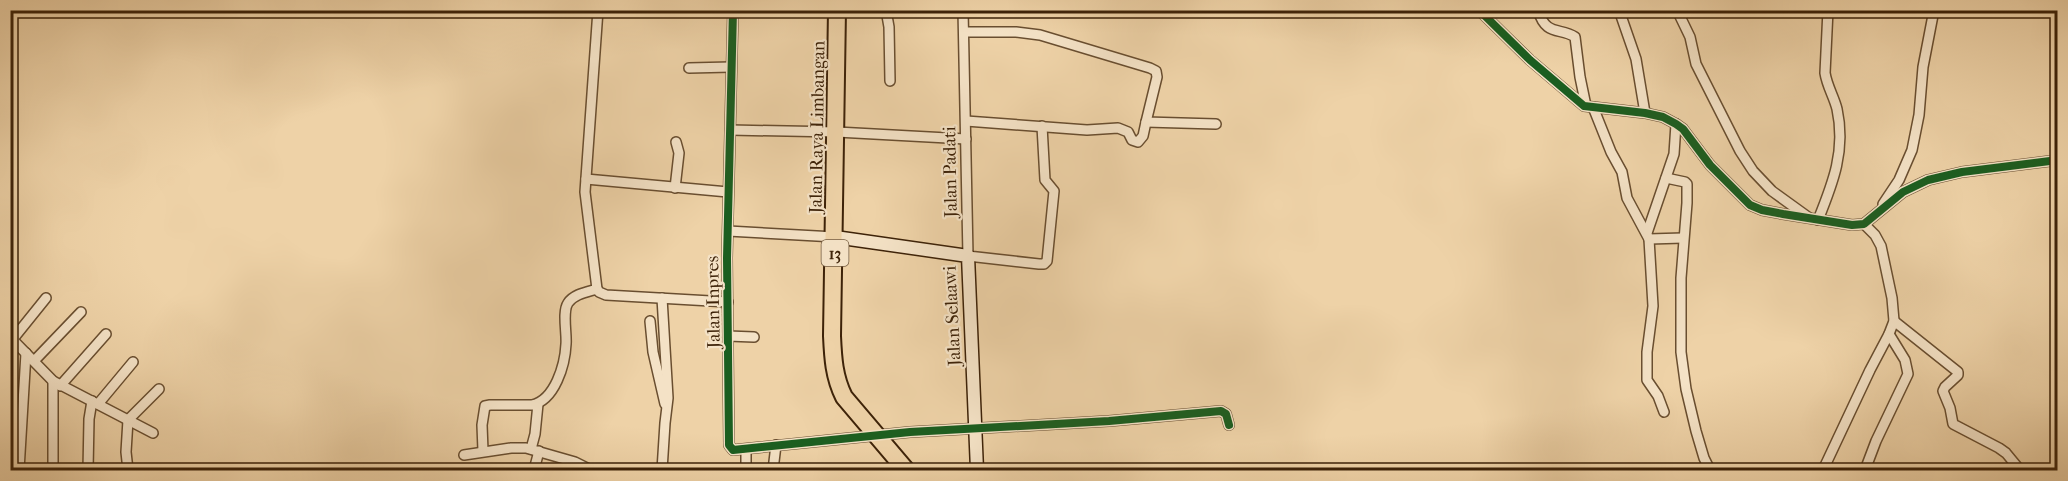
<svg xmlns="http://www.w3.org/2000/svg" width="2068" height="481" viewBox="0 0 2068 481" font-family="'IM FELL French Canon',serif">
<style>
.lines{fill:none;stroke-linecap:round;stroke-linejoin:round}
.street-casing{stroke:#694e30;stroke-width:12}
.secondary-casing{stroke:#3d2208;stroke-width:15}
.highway-casing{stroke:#3d2208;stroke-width:20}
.street{stroke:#f4e2c6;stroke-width:9}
.secondary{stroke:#f4e2c6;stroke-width:12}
.highway{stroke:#eed2a7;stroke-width:16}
.cycleway-casing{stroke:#f4e2c6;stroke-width:11}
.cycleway{stroke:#1b5e20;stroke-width:8}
.labels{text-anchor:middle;stroke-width:4.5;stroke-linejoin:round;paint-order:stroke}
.shield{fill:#f4e2c6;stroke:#745c41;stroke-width:1.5}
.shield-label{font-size:16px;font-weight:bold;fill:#3d2208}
.street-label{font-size:18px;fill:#3d2208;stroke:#f4e2c6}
</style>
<rect width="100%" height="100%" fill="#eed2a7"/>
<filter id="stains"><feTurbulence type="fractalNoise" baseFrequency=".00333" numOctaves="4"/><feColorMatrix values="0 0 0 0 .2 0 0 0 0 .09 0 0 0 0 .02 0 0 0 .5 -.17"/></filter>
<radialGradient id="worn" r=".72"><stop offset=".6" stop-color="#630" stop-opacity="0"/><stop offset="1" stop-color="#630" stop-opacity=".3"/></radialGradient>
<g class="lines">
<defs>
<g id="street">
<path d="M733,10l-6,248 2,187 4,5 177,-18 199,-11 112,-10 5,3 3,11"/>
<path d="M886,10l3,17 1,54"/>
<path d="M963,10l5,246 71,8h5l3,-3 7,-70 -9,-11 -3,-54"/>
<path d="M1479,10l51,50 54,46 61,7 18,4 13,7 7,5 27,36 40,40 12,5 21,4 69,11 12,-1 39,-32 25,-12 34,-8 96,-12"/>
<path d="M1538,10c8,27 22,17 37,27l5,40 6,29"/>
<path d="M1619,10l17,49 9,54"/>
<path d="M1677,10l13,27 6,27 44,87 13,20 19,20 36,26"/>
<path d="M964,32h52l24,3 110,33 6,3 1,6 -11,45 70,2"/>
<path d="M689,68l42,-1"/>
<path d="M1593,107l18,45 11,20 5,26 22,41 4,67 -6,46v28l11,16 6,16"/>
<path d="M966,121l121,9 31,-2 10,4 4,8 6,2 5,-6 3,-14"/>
<path d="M730,130l107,2 129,7"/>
<path d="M1666,178l19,4 2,2v19l-6,75v74l5,37 10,42 8,27 6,12"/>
<path d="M586,179l142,13"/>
<path d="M675,188l4,-35 -3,-11"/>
<path d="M1883,204l16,-24 13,-30 7,-35 4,-48 11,-57"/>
<path d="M1818,220c15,-37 28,-70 19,-111 -3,-12 -10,-23 -12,-36l3,-63"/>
<path d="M728,231l107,6"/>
<path d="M1647,233l27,-79 2,-30"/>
<path d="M1649,239l34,-1"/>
<path d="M597,289l2,3 7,3 122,7"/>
<path d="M662,298l6,100 -3,25 -3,47"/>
<path d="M650,321l3,31 12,52"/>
<path d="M1894,321l64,51v3l-13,12 -2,4 7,17 3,16 46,24 7,5 14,17"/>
<path d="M728,336l26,1"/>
<path d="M10,337l43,44 100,52"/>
<path d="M13,339l33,-41"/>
<path d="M34,361l47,-49"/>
<path d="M60,386l46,-52"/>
<path d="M98,404l35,-42"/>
<path d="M531,449l4,-15 3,-30"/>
<path d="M746,450v20"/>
<path d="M483,451l-1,-26 3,-19 5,-1h42c23,-5 33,-40 34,-61 1,-11 -4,-32 2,-41 6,-9 19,-11 29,-14l-12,-97 13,-182"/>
<path d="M464,455l47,-7h15l49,14 16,8"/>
<path d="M19,470l7,-117"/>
<path d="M53,470v-89"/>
<path d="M88,470l1,-51 3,-18"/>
<path d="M128,470l-2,-18 2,-32 31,-31"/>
<path d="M534,470l5,-19"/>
<path d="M773,470l3,-25"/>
<path d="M1823,470l47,-100 19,-36 5,-13 -2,-23 -11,-52 -6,-11 -11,-11"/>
<path d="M1865,470l11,-29 32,-67 -3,-14 -16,-26"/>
</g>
<path id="secondary" d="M835,237l133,19 9,214"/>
<path id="highway" d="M837,10l-5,326c1,22 2,41 12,61l62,73"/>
</defs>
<use href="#street" class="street-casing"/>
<use href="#secondary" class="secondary-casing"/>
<use href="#highway" class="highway-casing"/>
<use href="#street" class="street"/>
<use href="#secondary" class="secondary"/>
<use href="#highway" class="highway"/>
<defs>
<g id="cycleway">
<path d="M733,10l-6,248 2,187 4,5 177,-18 199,-11 112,-10 5,3 3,11"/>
<path d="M1479,10l51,50 54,46 61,7 18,4 13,7 7,5 27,36 40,40 12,5 21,4 69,11 12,-1 39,-32 25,-12 34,-8 96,-12"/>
</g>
</defs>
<use href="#cycleway" class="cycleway-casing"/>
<use href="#cycleway" class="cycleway"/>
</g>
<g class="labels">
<rect class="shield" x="821.5" y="240" width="27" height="26" rx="4.5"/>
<g class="shield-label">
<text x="835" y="259">13</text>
</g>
<g class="street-label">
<text transform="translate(817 127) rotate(-89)" y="6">Jalan Raya Limbangan</text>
<text transform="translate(950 172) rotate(-91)" y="6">Jalan Padati</text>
<text transform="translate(713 302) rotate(-91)" y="6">Jalan Inpres</text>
<text transform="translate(952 316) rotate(-93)" y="6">Jalan Selaawi</text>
</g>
</g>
<rect width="2068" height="481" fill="none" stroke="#eed2a7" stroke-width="36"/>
<rect x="12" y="12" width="2044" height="457" fill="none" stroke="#3d2208" stroke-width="3"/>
<rect x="18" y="18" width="2032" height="445" fill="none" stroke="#3d2208" stroke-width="1.5"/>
<rect width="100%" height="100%" filter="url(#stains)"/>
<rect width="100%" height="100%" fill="url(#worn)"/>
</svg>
